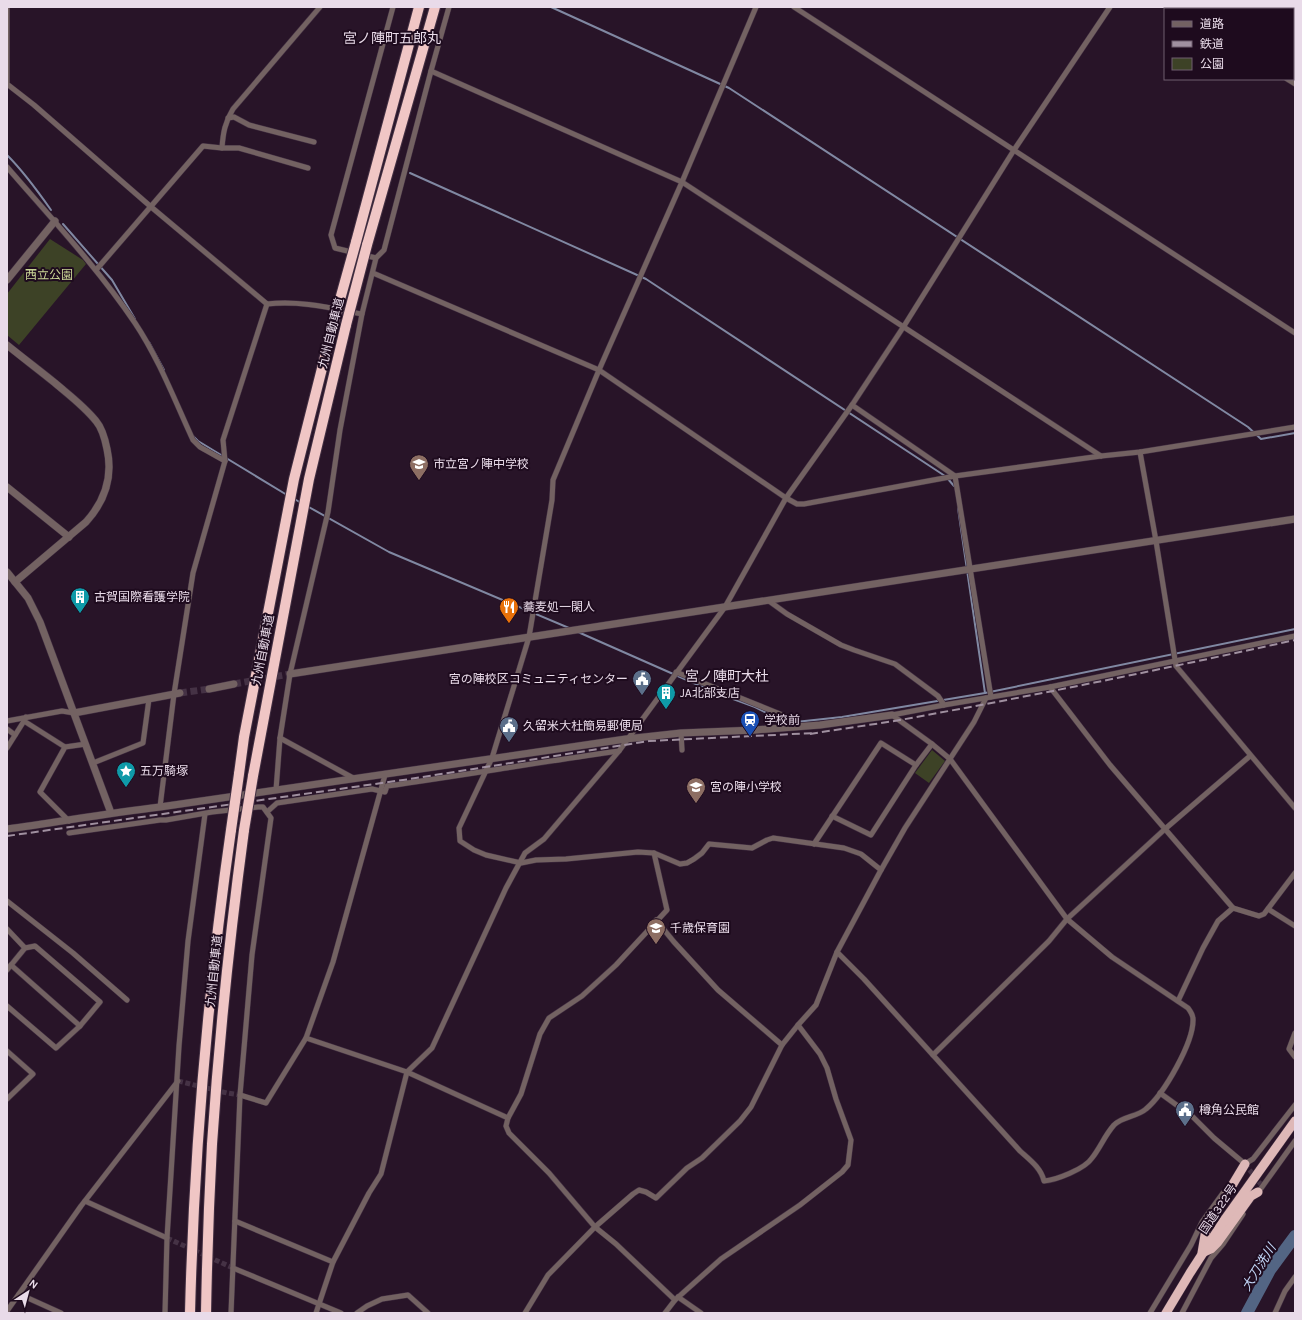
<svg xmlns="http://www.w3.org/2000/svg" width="1302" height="1320" viewBox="0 0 1302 1320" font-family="Karla,'Noto Sans JP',sans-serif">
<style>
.green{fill:#3d4226}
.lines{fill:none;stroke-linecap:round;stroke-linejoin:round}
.stream{stroke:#8088a2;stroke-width:2}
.river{stroke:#536584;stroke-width:12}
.minor-tunnel{stroke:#453245;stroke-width:5;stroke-dasharray:5 2.5;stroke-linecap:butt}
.tertiary-tunnel{stroke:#453245;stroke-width:7;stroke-dasharray:7 3.5;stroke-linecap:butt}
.minor-casing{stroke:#433043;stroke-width:6}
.tertiary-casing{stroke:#433043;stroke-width:8}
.trunk-casing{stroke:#433043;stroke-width:10}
.motorway-casing{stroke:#433043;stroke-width:12}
.minor{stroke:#736262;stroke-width:5}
.tertiary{stroke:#736262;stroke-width:7}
.trunk{stroke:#deb8b7;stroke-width:9}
.motorway{stroke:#f0c6c5;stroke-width:10}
.rail{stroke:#a090a0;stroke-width:2;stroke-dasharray:8 4;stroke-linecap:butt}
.motorway-bridge-casing{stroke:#433043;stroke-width:12;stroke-linecap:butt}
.motorway-bridge{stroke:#f0c6c5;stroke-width:10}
.labels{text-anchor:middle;stroke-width:4;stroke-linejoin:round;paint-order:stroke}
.park-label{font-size:12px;fill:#cad596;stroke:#1e0b1e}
.street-label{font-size:12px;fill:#e9dbe9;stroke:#1e0b1e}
.poi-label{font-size:12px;fill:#e9dbe9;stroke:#1e0b1e;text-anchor:start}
.water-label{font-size:13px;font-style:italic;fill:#c2d6f7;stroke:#1e0b1e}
.quarter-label{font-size:14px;fill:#e9dbe9;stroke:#1e0b1e}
</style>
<rect width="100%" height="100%" fill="#281428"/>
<g class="green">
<path d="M50,239l33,21 3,4 -67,81 -12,-10v-41z"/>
<path d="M932,750l13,11 -16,22 -14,-10z"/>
</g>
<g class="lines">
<g class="stream">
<path d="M551,7l178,81 519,339 13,12 34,-6"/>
<path d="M7,155c17,17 30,35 44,55"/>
<path d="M410,173l236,106 299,197"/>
<path d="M63,224l49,56 23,39"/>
<path d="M149,342l15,28"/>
<path d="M193,436l5,5 89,54"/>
<path d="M948,479l6,7"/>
<path d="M293,498l8,5"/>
<path d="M307,506l82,46 180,76"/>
<path d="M578,632l136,60 41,15 31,16 56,-6 143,-24 -27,-185"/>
<path d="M985,693l310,-64"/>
</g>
<path class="river" d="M1247,1313l23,-43 25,-34"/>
<g class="minor-tunnel">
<path d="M178,1081l49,12 13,2"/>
<path d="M1245,1164l17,22"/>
<path d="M167,1238l66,30"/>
</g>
<g class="tertiary-tunnel">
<path d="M234,684l56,-10"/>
<path d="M180,693l29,-4"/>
</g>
<defs>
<g id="minor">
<path d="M756,7l-74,175 -83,188 -46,110 -1,20 -23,137 -37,121 -33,70 1,13 14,9 12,5 35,8 15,-3 30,-1 72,-7 16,1 26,11 7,-1 7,-4 8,-6 7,-9 43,4 15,-8 6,-2 71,10 17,6 20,16"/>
<path d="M794,7l501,326"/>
<path d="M1177,7l3,2"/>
<path d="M7,9v75l27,21 116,101 117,98c32,-4 64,4 95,10"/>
<path d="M431,71l251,111 419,274"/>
<path d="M1287,79l8,5"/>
<path d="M228,118l6,-1 15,8 65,17"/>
<path d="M7,167c44,51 90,100 128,156 24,36 40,78 58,117l7,7 25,14"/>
<path d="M308,168l-69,-20h-17c1,-15 3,-26 11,-39l87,-102"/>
<path d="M376,258l-41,-10 -4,-13 62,-228"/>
<path d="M96,270l107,-124 19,2"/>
<path d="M373,273l226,97 187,128 11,6h7l151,-28 146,-20 39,-4 155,-25"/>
<path d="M852,405l103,71 36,221"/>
<path d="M1140,452l16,89 20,125 119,142"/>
<path d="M769,601l18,13 54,31 13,5 41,14 43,32 6,9"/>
<path d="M676,672l109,44v11"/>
<path d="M1050,687l60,78 123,143 26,8 5,-2 31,-41"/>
<path d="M892,715l52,-10 106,-18 245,-51"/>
<path d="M26,717l-2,4 41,26"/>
<path d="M7,721l55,-10 12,2"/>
<path d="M7,729l8,6"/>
<path d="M681,733l1,17"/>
<path d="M280,738l75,41"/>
<path d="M7,748l17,-27"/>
<path d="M93,763l50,-20 6,-44"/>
<path d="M276,790l4,-52 10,-64 38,-162 12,-82 22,-116 14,-56 8,-8 47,-179 18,-64"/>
<path d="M160,807l14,-113 19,-121 32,-112 -2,-21 44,-136"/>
<path d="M267,812l10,-9 95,-14 13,3 2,-6c77,-11 154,-24 232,-35"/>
<path d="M832,816l39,19 45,-70 16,-21"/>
<path d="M69,821l-29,-29 25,-45 21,-3"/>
<path d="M69,833l91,-13h6l46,-8 46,-5h5l8,11 -19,137 -12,140 -9,218"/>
<path d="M814,844l67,-101 35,22"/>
<path d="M654,853l13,57 -51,55 -34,31 -33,22 -9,16 -19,60 -13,24 -2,8 3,7 40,40 46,54 21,17 59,56"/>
<path d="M7,901l66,52 54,47"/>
<path d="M1268,909l27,17"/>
<path d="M656,920l18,22 44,48 64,55"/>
<path d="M7,929l18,19"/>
<path d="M837,952l27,27 156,172c10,9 21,17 24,30 12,-1 41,-12 48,-23 8,-10 13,-23 22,-33 9,-9 23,-8 32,-16 18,-15 48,-67 47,-90 0,-4 -2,-7 -5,-11l-76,-51 -45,-38 -117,-160 -18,-15 -40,-29"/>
<path d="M11,965l69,61"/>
<path d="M7,970l18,-22 10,-2 65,56 -20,24 -24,22 -49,-42"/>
<path d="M1178,1001l25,-53 15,-27 15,-13"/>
<path d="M1295,1033l-6,16 6,8"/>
<path d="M306,1038l101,34 25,-24 74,-160 19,-35 19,-14 75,-88 106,-144 61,-109 66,-93 52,-79 110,-176 96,-143"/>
<path d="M7,1051l26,23 -26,25"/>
<path d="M933,1055l116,-114 18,-22 98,-90 85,-73"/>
<path d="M1160,1093l33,24 21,21 31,26"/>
<path d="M240,1095l26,8 40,-65 27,-76 52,-187"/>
<path d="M1243,1165l10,-6 42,-54"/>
<path d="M1257,1194l38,-53"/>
<path d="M85,1201l82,37"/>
<path d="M235,1221l98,41"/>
<path d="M233,1268l108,45"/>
<path d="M19,1294l42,19"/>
<path d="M678,1297l23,16"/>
<path d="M7,1311l74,-105 97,-125"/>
<path d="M165,1313l2,-75 12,-192 9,-105 17,-127"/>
<path d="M316,1313l17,-51 36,-69 12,-19 26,-102 101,46"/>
<path d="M357,1313l10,-7 15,-7 26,-4 20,18"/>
<path d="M525,1313l23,-38 47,-48 38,-33 6,-4 7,2 10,6 31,-30 15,-10 38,-37 11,-14 31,-62 16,-20 18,-20 21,-53 44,-82 24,-42 69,-106 12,-24"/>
<path d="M665,1313l10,-13 46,-41 79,-54 42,-33 6,-7 3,-25 -15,-41 -9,-31 -7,-14 -22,-29"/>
<path d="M1150,1313l41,-68 11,-23 21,-29"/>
<path d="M1182,1313l29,-55 12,-14 20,-30"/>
<path d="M1275,1313l10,-22 10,-14"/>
</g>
<g id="tertiary">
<path d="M7,280l48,-59"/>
<path d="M7,345c16,13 32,25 48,38 14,12 29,23 41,38 6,7 9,18 11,28 6,27 -2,52 -21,73l-71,60"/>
<path d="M7,487l62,50"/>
<path d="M7,572l21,26 12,24 71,191"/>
<path d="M290,674l1005,-155"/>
<path d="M209,689l25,-5"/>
<path d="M74,713l106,-20"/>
<path d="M7,829c51,-7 102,-16 153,-22l466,-68 55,-6 74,-3 65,-5 72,-10"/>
</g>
<g id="trunk">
<path d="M1245,1164l-39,65 -4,24 9,-4 7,-7 33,-46 7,-4"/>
<path d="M1166,1313l24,-40 35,-54 70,-98"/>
</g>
<g id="motorway">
<path d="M356,242l63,-235"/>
<path d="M367,245l68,-238"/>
<path d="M239,774l5,-37 50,-258 40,-158"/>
<path d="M253,776l56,-297 37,-154"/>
<path d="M190,1313c4,-162 18,-323 41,-483"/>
<path d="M206,1313c1,-56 3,-113 6,-169 7,-105 18,-210 32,-314"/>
</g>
</defs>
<use href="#minor" class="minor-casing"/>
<use href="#tertiary" class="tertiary-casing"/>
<use href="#trunk" class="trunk-casing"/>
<use href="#motorway" class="motorway-casing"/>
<use href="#minor" class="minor"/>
<use href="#tertiary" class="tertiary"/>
<use href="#trunk" class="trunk"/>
<use href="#motorway" class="motorway"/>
<g class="rail">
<path d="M810,734c30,-5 60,-9 90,-14 132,-24 264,-51 395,-80"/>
<path d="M7,836l403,-57 239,-38 166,-8"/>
</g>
<defs>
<g id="motorway-bridge">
<path d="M334,321l22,-79"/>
<path d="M346,325l21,-80"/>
<path d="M231,830l8,-56"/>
<path d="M244,830l9,-54"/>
</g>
</defs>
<use href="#motorway-bridge" class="motorway-bridge-casing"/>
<use href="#motorway-bridge" class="motorway-bridge"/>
</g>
<defs>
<symbol id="school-pin" viewBox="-11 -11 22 30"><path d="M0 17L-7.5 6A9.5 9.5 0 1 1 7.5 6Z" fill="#8d6e63" stroke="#1e0b1e"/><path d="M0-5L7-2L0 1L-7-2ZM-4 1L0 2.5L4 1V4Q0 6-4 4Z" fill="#fff"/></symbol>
<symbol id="building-pin" viewBox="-11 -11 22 30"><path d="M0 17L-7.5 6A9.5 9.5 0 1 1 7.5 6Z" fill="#0f9aa8" stroke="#1e0b1e"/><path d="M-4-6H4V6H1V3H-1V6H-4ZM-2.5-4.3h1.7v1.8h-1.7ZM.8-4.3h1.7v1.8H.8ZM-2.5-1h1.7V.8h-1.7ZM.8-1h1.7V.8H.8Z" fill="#fff"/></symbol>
<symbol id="restaurant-pin" viewBox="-11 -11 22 30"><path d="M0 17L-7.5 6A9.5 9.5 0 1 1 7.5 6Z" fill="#e8710a" stroke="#1e0b1e"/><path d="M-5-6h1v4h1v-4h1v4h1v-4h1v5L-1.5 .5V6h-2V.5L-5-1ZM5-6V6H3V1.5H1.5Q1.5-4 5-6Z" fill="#fff"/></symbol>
<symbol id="civic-pin" viewBox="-11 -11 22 30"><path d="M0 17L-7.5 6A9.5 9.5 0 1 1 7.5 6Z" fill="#5c6f8a" stroke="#1e0b1e"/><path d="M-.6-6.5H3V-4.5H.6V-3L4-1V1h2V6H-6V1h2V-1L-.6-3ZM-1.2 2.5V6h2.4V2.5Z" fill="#fff"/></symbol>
<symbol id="station-pin" viewBox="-11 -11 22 30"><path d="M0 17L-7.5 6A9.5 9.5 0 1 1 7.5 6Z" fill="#1a4fb4" stroke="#1e0b1e"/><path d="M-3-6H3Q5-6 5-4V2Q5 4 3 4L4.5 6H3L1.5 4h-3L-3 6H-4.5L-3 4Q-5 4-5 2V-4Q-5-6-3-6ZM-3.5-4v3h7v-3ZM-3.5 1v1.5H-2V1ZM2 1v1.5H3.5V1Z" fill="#fff"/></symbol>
<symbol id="sight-pin" viewBox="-11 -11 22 30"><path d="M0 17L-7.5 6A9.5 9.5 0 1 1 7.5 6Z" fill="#0f9aa8" stroke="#1e0b1e"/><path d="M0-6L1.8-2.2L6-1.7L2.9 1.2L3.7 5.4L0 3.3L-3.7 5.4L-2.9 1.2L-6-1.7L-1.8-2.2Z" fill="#fff"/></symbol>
</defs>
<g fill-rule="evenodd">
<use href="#school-pin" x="408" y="453" width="22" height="30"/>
<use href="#building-pin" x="69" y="586" width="22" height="30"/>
<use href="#restaurant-pin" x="498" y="596" width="22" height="30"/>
<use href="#civic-pin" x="631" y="668" width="22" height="30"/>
<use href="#building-pin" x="655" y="682" width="22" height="30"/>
<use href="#station-pin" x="739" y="709" width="22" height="30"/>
<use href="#civic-pin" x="498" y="715" width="22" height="30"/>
<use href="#sight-pin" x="115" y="760" width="22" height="30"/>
<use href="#school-pin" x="685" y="776" width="22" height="30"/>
<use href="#school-pin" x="645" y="917" width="22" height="30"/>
<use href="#civic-pin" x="1174" y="1099" width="22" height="30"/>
</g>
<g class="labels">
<g class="park-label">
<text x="49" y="279">西立公園</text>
</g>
<g class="street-label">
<text transform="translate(331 333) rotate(-76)" y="4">九州自動車道</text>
<text transform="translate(263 650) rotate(-79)" y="4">九州自動車道</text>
<text transform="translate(214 971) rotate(-84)" y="4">九州自動車道</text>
<text transform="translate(1218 1209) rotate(-56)" y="4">国道322号</text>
</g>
<g class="poi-label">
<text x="433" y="468">市立宮ノ陣中学校</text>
<text x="94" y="601">古賀国際看護学院</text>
<text x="523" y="611">蕎麦処一閑人</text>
<text x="628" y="683" text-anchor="end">宮の陣校区コミュニティセンター</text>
<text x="680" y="697">JA北部支店</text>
<text x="764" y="724">学校前</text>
<text x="523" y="730">久留米大杜簡易郵便局</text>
<text x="140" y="775">五万騎塚</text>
<text x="710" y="791">宮の陣小学校</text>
<text x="670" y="932">千歳保育園</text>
<text x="1199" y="1114">樽角公民館</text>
</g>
<g class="water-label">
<text transform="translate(1258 1267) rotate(-58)" y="5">大刀洗川</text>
</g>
<g class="quarter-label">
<text x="392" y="43">宮ノ陣町五郎丸</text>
<text x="727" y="681">宮ノ陣町大杜</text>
</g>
</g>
<rect width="1302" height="1320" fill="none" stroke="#e9dbe9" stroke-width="16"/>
<rect x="1164" y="8" width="130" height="72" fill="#1e0b1e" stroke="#6f5e6f"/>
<rect x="1172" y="21" width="20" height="6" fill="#736262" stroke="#6f5e6f"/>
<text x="1200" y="28" font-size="12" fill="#e9dbe9">道路</text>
<rect x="1172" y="41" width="20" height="6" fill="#a090a0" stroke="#6f5e6f"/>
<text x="1200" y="48" font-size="12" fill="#e9dbe9">鉄道</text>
<rect x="1172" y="58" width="20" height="12" fill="#3d4226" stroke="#6f5e6f"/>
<text x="1200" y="68" font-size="12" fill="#e9dbe9">公園</text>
<g transform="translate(28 1292) rotate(36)" stroke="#1e0b1e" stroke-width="3" paint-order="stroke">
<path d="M0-3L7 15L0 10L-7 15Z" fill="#e9dbe9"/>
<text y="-6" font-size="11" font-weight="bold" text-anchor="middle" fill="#e9dbe9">N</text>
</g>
</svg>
